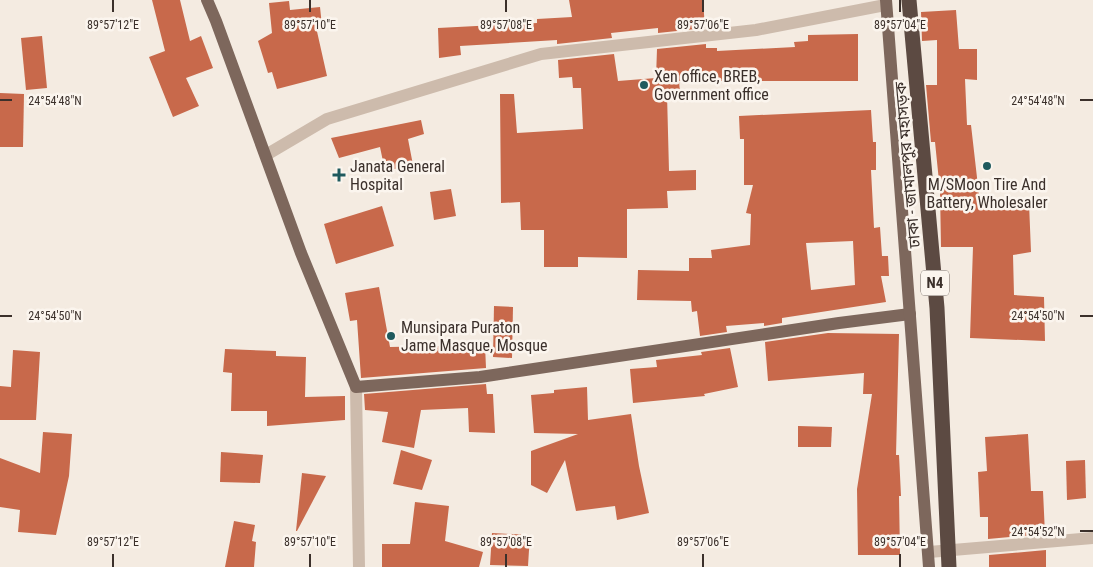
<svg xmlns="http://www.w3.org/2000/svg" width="1093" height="567" viewBox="0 0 1093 567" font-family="'Roboto Condensed','Noto Sans Bengali',sans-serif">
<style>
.building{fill:#c8694b;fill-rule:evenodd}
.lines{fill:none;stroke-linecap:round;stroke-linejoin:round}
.minor{stroke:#cdbbac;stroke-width:12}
.major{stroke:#7d675c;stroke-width:12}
.highway-bridge{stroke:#5c4a42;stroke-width:15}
.ticks{fill:none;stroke:#3b302b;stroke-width:2}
.poi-dot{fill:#1f5a5e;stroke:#fbf5ee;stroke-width:2}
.labels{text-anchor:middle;stroke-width:5;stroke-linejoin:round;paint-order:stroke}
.shield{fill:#fbf5ee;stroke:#756b66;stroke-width:1}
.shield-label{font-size:15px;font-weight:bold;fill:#3b302b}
.poi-label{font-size:16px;fill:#3b302b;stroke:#fbf5ee;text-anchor:start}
.street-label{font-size:16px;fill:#3b302b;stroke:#fbf5ee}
.ticks-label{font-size:12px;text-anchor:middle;fill:#3b302b;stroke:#fbf5ee;stroke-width:5;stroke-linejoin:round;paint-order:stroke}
</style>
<rect width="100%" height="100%" fill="#f4ebe1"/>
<g class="building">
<path d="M152,0h28l10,41 11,-5 12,32 -27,10 13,28 -26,11 -24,-60 16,-6z"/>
<path d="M569,0h134l2,28 -47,5v-5l-47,5 1,5 -55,6v-4l-97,6 1,9 -22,3 -1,-30 99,-5v-4l35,-2z"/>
<path d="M289,1l1,9 30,-3 2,19 -6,1 11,49 -50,13 -5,-17 -4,1 -10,-32 14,-8 -3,-30z"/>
<path d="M956,10l3,39h18v31l-12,-1 2,46h4l8,70 50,8 2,49 -18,3 1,40 30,2 1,44 -75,-3 3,-91h-32l-1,-56 -5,-49h-4l-5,-57h11v-45l-15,1 -1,-29z"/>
<path d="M858,34v47h-179l1,12 -13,1 2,77 27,-1v20l-29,1 1,17 -41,1v49l-49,-1v10h-34v-37h-23l-1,-28 -19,1 -1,-109h14l3,39 66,-4 -2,-41h-8l-1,-11 -13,1 -1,-18 56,-6 4,27 38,-3 1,-29 49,-5v4h11v3l78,-4 -1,-5 14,-1v-6z"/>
<path d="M42,36l5,52 -21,2 -5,-52z"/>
<path d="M0,93l24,1 -1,53h-23z"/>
<path d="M871,110l2,32h3v28h-5l3,58 6,-1 2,29h6l1,20h-8l5,26 -104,16v5l-18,3v-3l-38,3 1,6 -27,4 -3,-25 -5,1 -1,-11 -54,-1 1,-30 51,1v-13h23l-1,-8 39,-5 1,-31 -5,-1 7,-28h-9v-46h-4l-1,-23zM853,241l2,44 -44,5 -5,-47z"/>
<path d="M421,120l3,14 -16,5 5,26 -28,6 -5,-24 -41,11 -8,-20z"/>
<path d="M451,189l5,27 -22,4 -4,-28z"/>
<path d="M382,206l12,40 -58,18 -12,-40z"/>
<path d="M379,287l11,60 95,-2 1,23 -125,10 -4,-58 -7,1 -5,-28z"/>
<path d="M494,306l19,1 -1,51 -19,-1z"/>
<path d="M828,333l71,1 -3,121h3l2,41h-2l1,59h-42l-1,-66 15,-95h-9l1,-21 -96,8 -3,-39z"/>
<path d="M730,348l8,39 -34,7 1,2 -72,7 -3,-34 27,-2 -1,-7 46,-5 -1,-3z"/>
<path d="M225,349l51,2v5l30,1 -1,40 40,-1v24l-78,6v-15h-36l1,-38 -9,-1z"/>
<path d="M13,350l27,2 -4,68h-36v-34l11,1z"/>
<path d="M486,384l1,10h6l2,39 -26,-1 -1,-24 -47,2 -7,38 -32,-6 6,-30 -23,-2 -1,-16z"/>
<path d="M587,387l1,33 43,-6 8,52 10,47 -32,7 -2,-14 -39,5 -11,-51 -18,33 -16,-8v-34l47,-17 -44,-1 -3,-38 23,-2v-3z"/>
<path d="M798,426l34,1 -1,20h-33z"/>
<path d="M43,432l29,2 -3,42 -13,59 -38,-3 2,-22 -20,-3v-49l40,15z"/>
<path d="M1028,434l3,57h12l2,43 -57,5v-22h-8l-2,-45 9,-1 -2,-34z"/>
<path d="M401,450l31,10 -10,30 -29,-6z"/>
<path d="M221,452l42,3 -3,28 -40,-1z"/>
<path d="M1085,460l1,38 -19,2 -1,-39z"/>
<path d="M302,473l24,3 -29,55h-1z"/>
<path d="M415,502l34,4 -4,35 38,11 -4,15h-97v-23h28z"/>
<path d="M234,521l21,4 -3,16 4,1 -2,25h-29z"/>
<path d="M492,533l38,2 -2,31 -38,-1z"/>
<path d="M1046,550v17h-57v-12z"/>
</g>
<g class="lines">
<g class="minor">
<path d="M266,155l61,-36 214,-65 215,-24 129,-25"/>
<path d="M356,387l3,180"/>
<path d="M929,552l164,-14"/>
</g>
<g class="major">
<path d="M207,0l9,21 85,232 55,134 124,-10 359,-54 71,-9"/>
<path d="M886,0l43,567"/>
</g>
<path class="highway-bridge" d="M909,0l28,308 12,259"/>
</g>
<path class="ticks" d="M113,0v12M310,0v12M506,0v12M703,0v12M900,0v12M0,100h12M1080,100h13M0,316h12M1080,316h13M1080,531h13M113,554v13M310,554v13M506,554v13M703,554v13M900,554v13"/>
<g class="poi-dot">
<circle cx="644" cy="85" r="5"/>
<circle cx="987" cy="166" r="5"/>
<path d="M336.5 167.5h5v5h5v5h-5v5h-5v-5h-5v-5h5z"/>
<circle cx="391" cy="336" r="5"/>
</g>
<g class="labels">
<rect class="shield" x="921" y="270.5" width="28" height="25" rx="4"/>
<g class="shield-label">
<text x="935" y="288">N4</text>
</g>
<g class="poi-label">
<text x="654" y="82">Xen office, BREB,<tspan x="654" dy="18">Government office</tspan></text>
<text x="350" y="172">Janata General<tspan x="350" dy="18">Hospital</tspan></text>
<text x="987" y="190" text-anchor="middle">M/SMoon Tire And<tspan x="987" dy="18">Battery, Wholesaler</tspan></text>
<text x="401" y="333">Munsipara Puraton<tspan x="401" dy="18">Jame Masque, Mosque</tspan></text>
</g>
<g class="street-label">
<text transform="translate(907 165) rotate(-95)" y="6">ঢাকা - জামালপুর মহাসড়ক</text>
</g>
</g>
<g class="ticks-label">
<text x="113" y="29">89°57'12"E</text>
<text x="310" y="29">89°57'10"E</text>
<text x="506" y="29">89°57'08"E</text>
<text x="703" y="29">89°57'06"E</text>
<text x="900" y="29">89°57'04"E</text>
<text x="1038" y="105">24°54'48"N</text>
<text x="55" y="105">24°54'48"N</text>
<text x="1038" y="320">24°54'50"N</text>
<text x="55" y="320">24°54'50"N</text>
<text x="1038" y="536">24°54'52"N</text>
<text x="113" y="546">89°57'12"E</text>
<text x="310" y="546">89°57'10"E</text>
<text x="506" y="546">89°57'08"E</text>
<text x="703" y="546">89°57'06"E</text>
<text x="900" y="546">89°57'04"E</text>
</g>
</svg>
